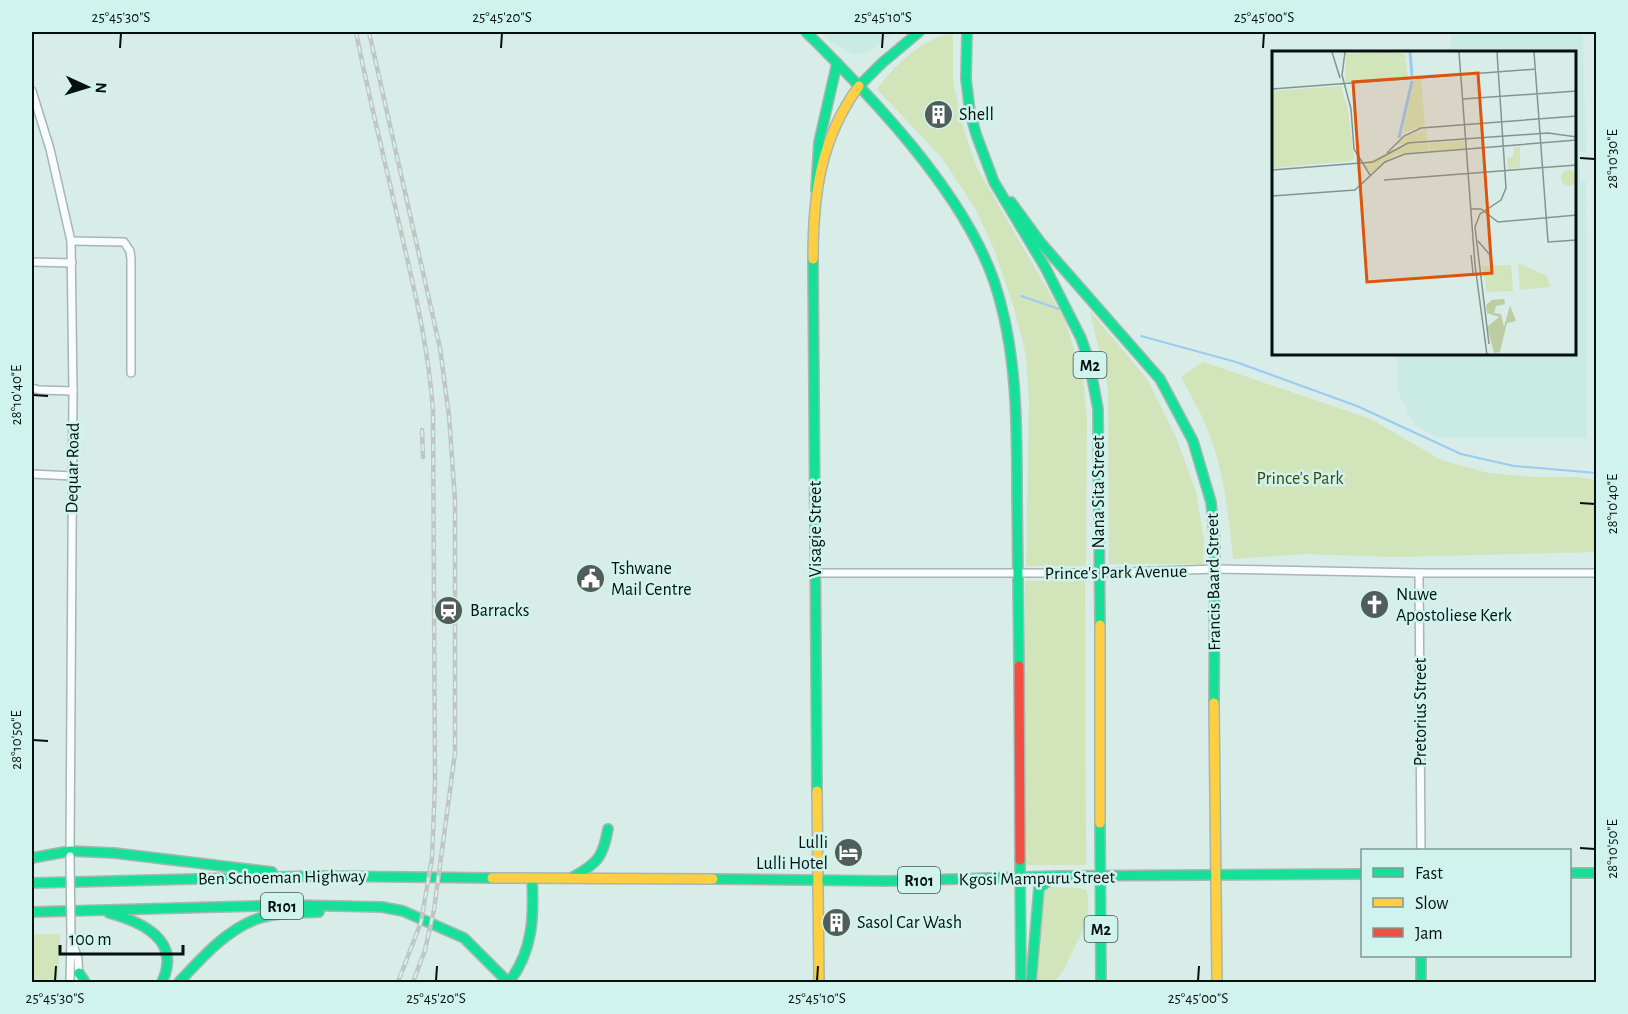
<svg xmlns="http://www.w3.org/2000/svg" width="1628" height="1014" viewBox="0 0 1628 1014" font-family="'Alegreya Sans',sans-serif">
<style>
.built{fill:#c9ebe4}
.green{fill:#d2e4b9}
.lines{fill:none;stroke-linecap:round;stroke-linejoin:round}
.stream{stroke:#9acbf1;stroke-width:2}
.street-casing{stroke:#a6b6b2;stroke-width:10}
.fast-casing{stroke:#a6b6b2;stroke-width:12}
.slow-casing{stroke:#a6b6b2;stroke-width:12}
.jam-casing{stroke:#a6b6b2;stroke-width:12}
.street{stroke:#f9fcfc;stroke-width:7}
.fast{stroke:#16e098;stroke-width:9}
.slow{stroke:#ffcf43;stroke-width:9}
.jam{stroke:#f24e42;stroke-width:9}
.rail-casing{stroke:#c1c6c5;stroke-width:4.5}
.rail{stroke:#d0f4ed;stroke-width:2;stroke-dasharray:7;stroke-linecap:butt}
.street-bridge-casing{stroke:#a6b6b2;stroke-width:10;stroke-linecap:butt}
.street-bridge{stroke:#f9fcfc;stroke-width:7}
.ticks{fill:none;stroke:#05110e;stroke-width:2}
.labels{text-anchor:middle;stroke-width:5;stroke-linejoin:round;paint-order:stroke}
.shield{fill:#d0f4ed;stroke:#425551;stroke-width:1.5}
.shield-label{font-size:16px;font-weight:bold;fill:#05110e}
.poi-label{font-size:18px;fill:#05110e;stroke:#d0f4ed;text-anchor:start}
.street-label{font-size:18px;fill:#05110e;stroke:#d0f4ed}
.park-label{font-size:18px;fill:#40480d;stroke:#d0f4ed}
.inset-river{fill:none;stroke:#9acbf1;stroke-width:3}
.inset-road{fill:none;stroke:#849491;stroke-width:1.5}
.view{fill:#dd550c;fill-opacity:0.15;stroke:#dd550c;stroke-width:3}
.inset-edge{fill:none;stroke:#05110e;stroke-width:3}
.neatline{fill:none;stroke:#05110e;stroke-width:2}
.ticks-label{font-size:15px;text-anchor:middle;fill:#05110e}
</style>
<rect width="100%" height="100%" fill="#d8ece8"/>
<g class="built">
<path d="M821,32h74l-26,19 -14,4 -24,-13z"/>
<path d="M1451,32h132l3,120h-7l1,28 6,1 1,257h-149l-24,-13 -17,-35v-36h179v-302h-125z"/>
</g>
<g class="green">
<path d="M953,32v50l10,45 13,39 89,154 18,59 4,38 -1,149h-60l3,-165 -3,-46 -12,-47 -20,-59 -19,-41 -33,-50 -65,-69c19,-26 44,-48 76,-57z"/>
<path d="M1090,311l57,68 29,58 20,55 8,50 -1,22h-94l-1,-175z"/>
<path d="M1203,362l168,57 70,41 47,13 45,4h45l18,3v72l-201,5 -90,-3 -72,5c-4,-43 -9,-88 -25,-128 -7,-19 -18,-37 -27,-54z"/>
<path d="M1085,580l1,285h-61v-284z"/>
<path d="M1050,887l29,1 7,2 2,6v24l-26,53 -8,9h-20l10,-88 2,-5z"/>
<path d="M32,934h28l-2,48h-26z"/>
</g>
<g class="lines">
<g class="stream">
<path d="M1021,296l38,13"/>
<path d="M1141,336l95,26 121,44 104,48 53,12 82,7"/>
</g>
<defs>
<g id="street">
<path d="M32,91l18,58 21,92 2,150 -3,462"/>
<path d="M71,241l53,1 6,9 1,8v114"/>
<path d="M32,262l40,1"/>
<path d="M32,388l7,2 34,1"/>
<path d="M32,474l40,2"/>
<path d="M815,573h284l116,-4 204,4h177"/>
<path d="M1419,573l2,277"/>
<path d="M72,942l6,17 1,23"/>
<path d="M70,982l1,-46"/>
</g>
<g id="fast">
<path d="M806,32c67,66 157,160 188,249 23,68 23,141 23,212 1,58 1,115 2,173"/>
<path d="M967,32l-1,47 4,33 6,22 18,48 51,85 36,71 8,23 9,48 2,216"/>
<path d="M859,86l23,-23 37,-31"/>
<path d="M816,190l3,-48 18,-79"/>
<path d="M1011,202l30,41 119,136 33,62 18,61 4,41 -1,160"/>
<path d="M813,259l4,532"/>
<path d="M1100,823l1,159"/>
<path d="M32,858l38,-7 44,2 158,19"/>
<path d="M1020,860l1,122"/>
<path d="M1570,873h26"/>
<path d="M573,877c25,-14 30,-20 35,-48"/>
<path d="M713,879l175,2 170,-5 304,-2"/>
<path d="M32,883l285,-7 175,2"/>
<path d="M32,912l259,-7 91,2 21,4 61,27 44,44"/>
<path d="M109,913c33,9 73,27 53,69"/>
<path d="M1421,956v26"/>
<path d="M79,973l6,9"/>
<path d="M179,982c22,-23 45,-50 75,-62 20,-8 44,-7 65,-8"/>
<path d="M509,982c24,-31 25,-65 23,-103"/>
<path d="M1031,982l8,-94 15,-11"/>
</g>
<g id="slow">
<path d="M813,259c0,-64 7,-120 46,-173"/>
<path d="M1100,625v198"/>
<path d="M1214,703l3,279"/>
<path d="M817,791l2,191"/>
<path d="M492,878l221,1"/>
</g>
<path id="jam" d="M1019,666l1,194"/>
</defs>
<use href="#street" class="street-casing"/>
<use href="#fast" class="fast-casing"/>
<use href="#slow" class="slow-casing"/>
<use href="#jam" class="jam-casing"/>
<use href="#street" class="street"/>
<use href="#fast" class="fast"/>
<use href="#slow" class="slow"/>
<use href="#jam" class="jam"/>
<defs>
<g id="rail">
<path d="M356,32c14,71 32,142 48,213 13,55 25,109 29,166l2,373 -3,74 -11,64 -23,60"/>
<path d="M369,32l71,316 9,68 6,84v253l-21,157 -9,40 -12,32"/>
<path d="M422,430l1,27"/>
</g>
</defs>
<use href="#rail" class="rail-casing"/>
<use href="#rail" class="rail"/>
<defs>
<path id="street-bridge" d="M70,856l1,80"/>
</defs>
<use href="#street-bridge" class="street-bridge-casing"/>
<use href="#street-bridge" class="street-bridge"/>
</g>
<path class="ticks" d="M120,48l1,-15M501,48l1,-15M882,48l1,-15M1263,48l1,-15M1580,158l15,1M33,395l15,1M1580,503l15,1M33,740l15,1M1580,848l15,1M55,981l1,-15M436,981l1,-15M817,981l1,-15M1198,981l1,-15"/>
<defs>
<symbol id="building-disc" viewBox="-11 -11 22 22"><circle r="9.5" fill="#4f5e5a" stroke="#d0f4ed"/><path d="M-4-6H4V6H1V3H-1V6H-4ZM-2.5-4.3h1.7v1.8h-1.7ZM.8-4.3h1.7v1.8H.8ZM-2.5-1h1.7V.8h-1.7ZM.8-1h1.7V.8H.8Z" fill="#fff"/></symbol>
<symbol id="civic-disc" viewBox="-11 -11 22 22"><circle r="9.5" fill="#4f5e5a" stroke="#d0f4ed"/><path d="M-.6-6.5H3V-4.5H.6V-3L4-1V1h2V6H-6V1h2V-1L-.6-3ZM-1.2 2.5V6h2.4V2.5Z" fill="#fff"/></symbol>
<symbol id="church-disc" viewBox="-11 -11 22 22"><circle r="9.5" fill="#4f5e5a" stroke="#d0f4ed"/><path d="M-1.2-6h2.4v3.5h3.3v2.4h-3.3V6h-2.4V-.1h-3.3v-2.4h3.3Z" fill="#fff"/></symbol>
<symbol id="station-disc" viewBox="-11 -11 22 22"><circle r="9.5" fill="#4f5e5a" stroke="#d0f4ed"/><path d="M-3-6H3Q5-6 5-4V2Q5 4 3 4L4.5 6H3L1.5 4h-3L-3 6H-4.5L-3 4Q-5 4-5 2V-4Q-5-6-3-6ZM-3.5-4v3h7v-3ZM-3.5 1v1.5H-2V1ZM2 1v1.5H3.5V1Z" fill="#fff"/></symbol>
<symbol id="hotel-disc" viewBox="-11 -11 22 22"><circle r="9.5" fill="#4f5e5a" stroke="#d0f4ed"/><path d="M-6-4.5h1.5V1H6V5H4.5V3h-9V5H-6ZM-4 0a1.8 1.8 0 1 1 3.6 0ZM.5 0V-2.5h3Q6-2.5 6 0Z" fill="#fff"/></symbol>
</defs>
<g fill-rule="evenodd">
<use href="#building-disc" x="922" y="98" width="33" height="33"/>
<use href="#civic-disc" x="574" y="562" width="33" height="33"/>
<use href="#church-disc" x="1358" y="588" width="33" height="33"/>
<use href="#station-disc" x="432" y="594" width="33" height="33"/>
<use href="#hotel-disc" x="832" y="836" width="33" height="33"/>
<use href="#building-disc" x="820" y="906" width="33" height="33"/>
</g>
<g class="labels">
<g class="shield">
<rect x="1073.5" y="352" width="33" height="26" rx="4.5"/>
<rect x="898" y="867" width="42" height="26" rx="4.5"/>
<rect x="261" y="893" width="42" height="26" rx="4.5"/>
<rect x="1084.5" y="916" width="33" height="26" rx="4.5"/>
</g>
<g class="shield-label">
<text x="1090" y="371">M2</text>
<text x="919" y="886">R101</text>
<text x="282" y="912">R101</text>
<text x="1101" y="935">M2</text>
</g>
<g class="poi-label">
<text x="959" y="120">Shell</text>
<text x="611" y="574">Tshwane<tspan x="611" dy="21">Mail Centre</tspan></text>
<text x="1396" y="600">Nuwe<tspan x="1396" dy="21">Apostoliese Kerk</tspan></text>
<text x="470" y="616">Barracks</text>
<text x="828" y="848" text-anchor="end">Lulli<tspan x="828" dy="21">Lulli Hotel</tspan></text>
<text x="857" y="928">Sasol Car Wash</text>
</g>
<g class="street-label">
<text transform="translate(72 468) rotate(-89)" y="6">Dequar Road</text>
<text transform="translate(1098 492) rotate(-90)" y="6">Nana Sita Street</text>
<text transform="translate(815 529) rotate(-90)" y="6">Visagie Street</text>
<text transform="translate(1116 572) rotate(-1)" y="6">Prince's Park Avenue</text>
<text transform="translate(1213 582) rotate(-91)" y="6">Francis Baard Street</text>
<text transform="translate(1420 712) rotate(-90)" y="6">Pretorius Street</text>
<text transform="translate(282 877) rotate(-1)" y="6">Ben Schoeman Highway</text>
<text transform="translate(1037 878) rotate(-1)" y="6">Kgosi Mampuru Street</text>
</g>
<g class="park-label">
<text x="1300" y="484">Prince's Park</text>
</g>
</g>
<g transform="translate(1272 51)">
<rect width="304" height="304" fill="#d8ece8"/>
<path d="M115,1l1,3v-3l17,2 1,6 -18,-4 18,5 2,16 -63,5 1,-28zM149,28l4,46 -22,8 10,-53zM69,35l7,24 6,48 -3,3 -79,7v-77zM154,78l1,12 -31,4 8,-8zM192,90l1,7 -35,3 -1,-8zM156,92v8l-32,3 -25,19 -8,-9 42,-19zM242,96h6v21l-12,1 -1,-11 6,-1zM289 127a8 8 0 1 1 16 0a8 8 0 1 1-16 0ZM246,212l29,13 3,11 -30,3zM239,214l2,26 -26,1 -5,-26z" fill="#d2e4b9"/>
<path d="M232,248l1,5 -9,2 -2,7 7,1 3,13 6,-22 6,16 -9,2 -7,29 -6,1 -7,-26 12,-10 -12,-4 -1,-8 6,-5z" fill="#bccea1"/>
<path class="inset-river" d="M138,1l2,24M127,87l13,-57"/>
<path class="inset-road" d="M60,1l8,26M73,1l-3,23 9,34 3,40 16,26M187,1l16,213 12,90M262,1l14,190 29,-2M0,38l264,-20M191,48l114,-8M115,102l17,-17 17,-8 156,-12M0,119l101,-8 35,-19 140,-10 29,4M112,129l193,-15M0,145l83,-6 30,-28 20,-8 172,-14M199,158h10l17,13 79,-7M206,190l12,14 1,9M199,204l2,18M217,293l-14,-117 5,-13 21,-14 5,-12 -9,-136"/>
<path class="view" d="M206,22l14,200 -125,9 -14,-200z"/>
<rect width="304" height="304" class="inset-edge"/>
</g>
<rect width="1628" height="1014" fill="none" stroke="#d0f4ed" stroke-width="66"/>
<rect x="1361" y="849" width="210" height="108" fill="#d0f4ed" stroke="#7f9994" stroke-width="1.5"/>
<rect x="1373" y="868" width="30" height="9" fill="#16e098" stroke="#7f9994" stroke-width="1.5"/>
<text x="1415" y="879" font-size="18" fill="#05110e">Fast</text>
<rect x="1373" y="898" width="30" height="9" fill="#ffcf43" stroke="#7f9994" stroke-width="1.5"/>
<text x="1415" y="909" font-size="18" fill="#05110e">Slow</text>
<rect x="1373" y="928" width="30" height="9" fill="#f24e42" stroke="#7f9994" stroke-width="1.5"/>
<text x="1415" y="939" font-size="18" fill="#05110e">Jam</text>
<g transform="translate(87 87) rotate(94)" stroke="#d0f4ed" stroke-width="4.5" paint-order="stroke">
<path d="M0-4.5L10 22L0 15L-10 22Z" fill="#05110e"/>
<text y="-9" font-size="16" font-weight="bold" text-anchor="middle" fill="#05110e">N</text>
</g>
<path d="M60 945v9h123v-9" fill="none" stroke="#05110e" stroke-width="3"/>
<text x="69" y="945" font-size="18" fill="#05110e" stroke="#d0f4ed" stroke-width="4.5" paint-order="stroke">100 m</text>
<rect x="33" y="33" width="1562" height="948" class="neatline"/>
<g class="ticks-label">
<text x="121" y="22">25°45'30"S</text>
<text x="502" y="22">25°45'20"S</text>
<text x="883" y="22">25°45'10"S</text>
<text x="1264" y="22">25°45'00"S</text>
<text transform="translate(1612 159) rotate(-90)" y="5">28°10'30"E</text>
<text transform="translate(16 395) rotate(-90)" y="5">28°10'40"E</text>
<text transform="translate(1612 504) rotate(-90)" y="5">28°10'40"E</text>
<text transform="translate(16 740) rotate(-90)" y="5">28°10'50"E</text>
<text transform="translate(1612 849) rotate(-90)" y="5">28°10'50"E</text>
<text x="55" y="1003">25°45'30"S</text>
<text x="436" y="1003">25°45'20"S</text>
<text x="817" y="1003">25°45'10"S</text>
<text x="1198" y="1003">25°45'00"S</text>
</g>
</svg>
